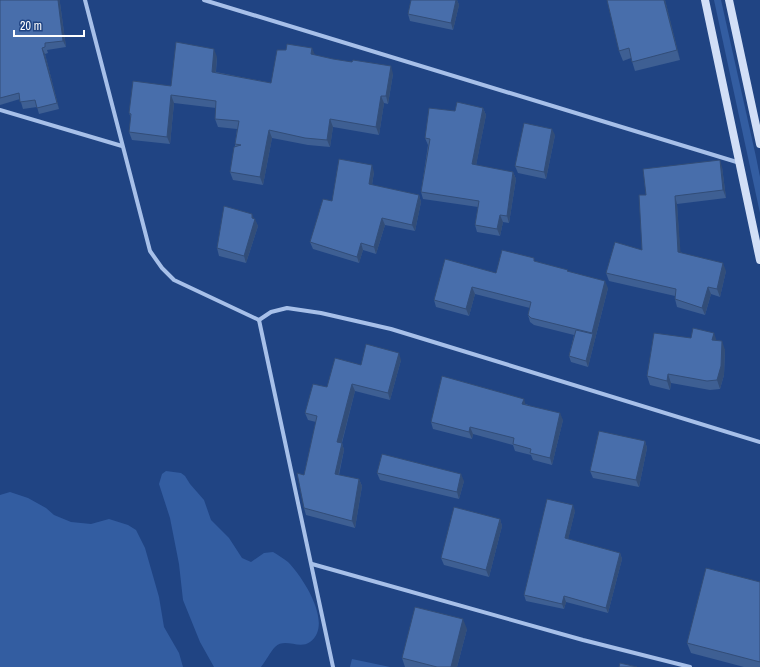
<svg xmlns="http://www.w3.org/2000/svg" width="760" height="667" viewBox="0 0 760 667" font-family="'Archivo Narrow',sans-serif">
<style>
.green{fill:#335da1}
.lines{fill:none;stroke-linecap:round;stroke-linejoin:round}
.street{stroke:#a7c0e9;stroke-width:4}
.secondary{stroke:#d2dff7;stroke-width:8}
.wall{fill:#3e5f93}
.shaded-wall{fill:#324d78}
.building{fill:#486eab;stroke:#324d78}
</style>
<rect width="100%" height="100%" fill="#204483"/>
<g class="green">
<path d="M714,0h7l35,157 4,20v36z"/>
<path d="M166,471l15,2 4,3 5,8 14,16 7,20 18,18 13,20 9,4 13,-9 9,-1c5,3 10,6 15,10 15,15 46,63 22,80 -11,8 -25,-5 -35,5 -5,5 -9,14 -14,20h-47l-14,-25 -17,-42 -4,-36 -9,-46 -11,-34 3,-10z"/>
<path d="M10,492l18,6 18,10 8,7 17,7 20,2 18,-5 19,6 8,5 9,18 14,49 5,30 15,26 4,14h-183v-172z"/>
<path d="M352,659l38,8h-40z"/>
</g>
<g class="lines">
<g class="street">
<path d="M85,0l65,251 12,17 12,12 85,40"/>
<path d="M204,0l536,163"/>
<path d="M0,110l122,36"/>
<path d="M259,320l12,-8 16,-4 34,5 70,16 369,113"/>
<path d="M259,320l74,347"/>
<path d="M312,564l271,76 107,27"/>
</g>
<g class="secondary">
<path d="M705,0l55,260"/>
<path d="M729,0l31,144"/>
</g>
</g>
<g class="wall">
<path d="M0,0l60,3 6,44 -19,3 1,3 -3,1 14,55 -20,5 -2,-7 -14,2 -3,-10 -20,6z"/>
<path d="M411,0h46l2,5 -6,25 -43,-9 -2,-7z"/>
<path d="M665,0l15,60 -45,11 -4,-13 -8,3 -4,-10z"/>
<path d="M314,55l79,19 -5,30 -4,-1 -5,32 -46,-8 -3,20 -22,-2 -36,-7 -9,47 -30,-5 -3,-8 5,-25v-3l2,-15 -19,-2 -3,-8 1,-11 -42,-5 -4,41 -38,-4 -3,-8 2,-14 -2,-5 42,-27 46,-29 -1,15 55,11z"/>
<path d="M483,108l3,7 -10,50 37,7 3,7 -7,44 -6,-1 -3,14 -23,-4 -2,-7 3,-18 -55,-8 -2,-7 7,-47 -3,-7 30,-27z"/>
<path d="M555,135l-9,44 -28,-6 -3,-7z"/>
<path d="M722,167l4,31 -49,6 3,48 46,19 -6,26 -9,-3 -6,21 -28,-8 -2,-8v-3l-66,-15 -3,-8 36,-23 4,-55z"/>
<path d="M374,172l-2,13 47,10 2,7 -6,29 -30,-6 -9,29 -13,-4 -4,13 -46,-14 -3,-7 22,-41z"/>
<path d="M254,219l4,7 -12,37 -27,-7 -2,-8z"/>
<path d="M535,261l33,11 40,16 -20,79 -17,-5 -2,-6 5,-21 -40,-10 -4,-3 -2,-7 2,-7 -55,-14 -6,22 -33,-9 -2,-7 62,-27z"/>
<path d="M716,340l9,10 -1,25 -4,14 -10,1 -39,-7 -1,7 -20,-5 -3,-9z"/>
<path d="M401,360l-11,40 -35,-9 -13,52 2,7 -5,25 20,4 3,7 -7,42 -49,-13 -2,-7v-33l12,-53 -8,-2 -3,-7 22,-26z"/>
<path d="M526,404l37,16 -11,45 -19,-5 -2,-5 -16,-4 -2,-6 -40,-11 -1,5 -39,-10 -2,-7z"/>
<path d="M645,441l2,7 -8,39 -46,-9 -3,-7z"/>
<path d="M377,473l87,8 -5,18 -79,-19z"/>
<path d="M575,511l-7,28 52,14 2,6 -14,54 -42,-11 -2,7 -38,-8 -2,-6z"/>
<path d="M500,519l2,7 -13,51 -45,-12 -3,-7z"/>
<path d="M760,582v85h-16l-53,-14 -4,-10z"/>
<path d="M467,629l-10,38h-52l-3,-9z"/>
</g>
<g class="shaded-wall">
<path d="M58,0h2v3l6,44 -3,-6z"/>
<path d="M456,0h1l2,5 -6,25 -2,-7z"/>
<path d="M664,0h1l15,60 -3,-10z"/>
<path d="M42,48l3,6 14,55 -2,-6z"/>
<path d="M312,48l3,7 -4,-1z"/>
<path d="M214,49l3,8 -2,23 -3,-8z"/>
<path d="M391,66l2,8 -5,30 -2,-8z"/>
<path d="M171,95l3,8 -4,41 -3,-7z"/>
<path d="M381,96l3,7 -5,32 -3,-8z"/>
<path d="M483,108l3,7 -11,56 -3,-7z"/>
<path d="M330,119l3,8 -3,20 -3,-7z"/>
<path d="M552,129l3,6 -9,44 -2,-7z"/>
<path d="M269,130l3,8 -9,47 -3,-8z"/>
<path d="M720,160l2,7 4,31 -3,-8z"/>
<path d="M372,165l2,7 -3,19 -2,-7z"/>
<path d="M513,172l3,7 -7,44 -2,-7z"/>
<path d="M419,195l2,7 -6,29 -3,-6z"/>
<path d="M675,196l2,8 4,55 -3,-7z"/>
<path d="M252,214l3,7v-2l3,7 -12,37 -2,-7z"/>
<path d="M500,215l3,7 -3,14 -3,-7z"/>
<path d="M382,218l3,7 -9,29 -2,-7z"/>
<path d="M361,243l2,7 -4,13 -2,-6z"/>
<path d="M723,263l3,8 -6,26 -3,-8z"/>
<path d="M605,281l3,7 -20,79 -2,-6 7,-27 -1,-1z"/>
<path d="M472,287l3,7 -6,22 -3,-7z"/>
<path d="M708,287l3,7 -6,21 -3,-7z"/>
<path d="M714,333l3,9 -5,-2z"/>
<path d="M722,341l3,9 -1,25 -4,14 -3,-9z"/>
<path d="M399,353l2,7 -11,40 -2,-7z"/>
<path d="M668,374l3,9 -1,7 -3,-9z"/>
<path d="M352,384l3,7 -15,58 -3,-7z"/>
<path d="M524,399l2,7 -4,-2z"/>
<path d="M560,413l3,7 -11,45 -2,-7z"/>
<path d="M470,427l3,7 -1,5 -3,-7z"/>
<path d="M645,441l2,7 -8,39 -3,-7z"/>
<path d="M342,443l2,7 -7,31 -2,-7z"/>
<path d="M461,474l3,7 -5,18 -2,-7z"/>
<path d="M359,479l3,7 -7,42 -3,-7z"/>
<path d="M573,505l2,6 -8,33 -2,-6z"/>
<path d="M500,519l2,7 -13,51 -3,-7z"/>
<path d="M620,553l2,6 -14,54 -2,-5z"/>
<path d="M564,596l2,6 -2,7 -2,-5z"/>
<path d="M463,619l4,10 -10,38h-6z"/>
</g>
<g class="building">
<path d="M0,0h58l5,41 -18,2v4l-3,1 15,55 -20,5 -2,-8 -15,2 -1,-9 -19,5z"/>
<path d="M411,0h45l-5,23 -43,-9z"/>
<path d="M607,0h57l13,50 -45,12 -3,-14 -10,3z"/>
<path d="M176,42l38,7 -2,23 59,11 6,-33h9l1,-6 25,4 -1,6 22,5 19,3 1,-2 38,6 -5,30h-5l-5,31 -46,-8 -3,21 -22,-2 -36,-8 -9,47 -30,-5 4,-25 7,-2 -6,-1 4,-23 -24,-2 1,-18 -45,-6 -4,42 -38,-5 2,-18 -2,-1 4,-32 38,5z"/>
<path d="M457,102l26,6 -11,56 41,8 -6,44 -7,-1 -3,14 -22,-4 4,-24 -58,-9 9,-53 -5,-1 4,-30 26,3z"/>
<path d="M524,123l28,6 -8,43 -29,-6z"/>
<path d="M339,159l33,6 -3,19 50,11 -7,30 -30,-7 -8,29 -13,-4 -4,14 -47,-15 13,-43 9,2z"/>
<path d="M720,160l3,30 -48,6 3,56 45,11 -6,26 -9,-2 -6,21 -27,-9 1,-10 -70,-16 9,-31 27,8 -3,-55h7l-3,-26z"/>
<path d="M224,206l28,8v4l3,1 -11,37 -27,-8z"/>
<path d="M502,250l32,8v3l34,9 -1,1 38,10 -13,52 -61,-15 -3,-3 3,-13 -59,-15 -6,22 -32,-9 11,-41 51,14z"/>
<path d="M693,328l21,5 -2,7 10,1 -1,25 -4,14 -10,1 -39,-7 -1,7 -20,-5 7,-43 37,5z"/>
<path d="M576,330l17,4 -7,27 -17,-5z"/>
<path d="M366,344l33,9 -11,40 -36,-9 -15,58 5,1 -7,31 24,5 -7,42 -48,-13 -7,-35 7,2 13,-59 -12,-3 8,-29 14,3 8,-29 26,7z"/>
<path d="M442,376l82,23 -2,5 38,9 -10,45 -20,-5 1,-4 -18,-5 1,-6 -44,-11 -1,5 -38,-10z"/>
<path d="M599,431l46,10 -9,39 -46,-9z"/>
<path d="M382,454l79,20 -4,18 -80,-19z"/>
<path d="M547,499l26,6 -8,33 55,15 -14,55 -42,-12 -2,8 -38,-9z"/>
<path d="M454,507l46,12 -14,51 -45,-12z"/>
<path d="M706,568l54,14v80l-73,-19z"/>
<path d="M415,607l48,12 -12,48h-14l-35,-9z"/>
<path d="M620,663l17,4h-18z"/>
</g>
<path d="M14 30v6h70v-6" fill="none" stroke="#ffffff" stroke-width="2"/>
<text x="20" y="30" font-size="12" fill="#ffffff" stroke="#204483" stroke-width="3" paint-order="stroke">20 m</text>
</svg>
